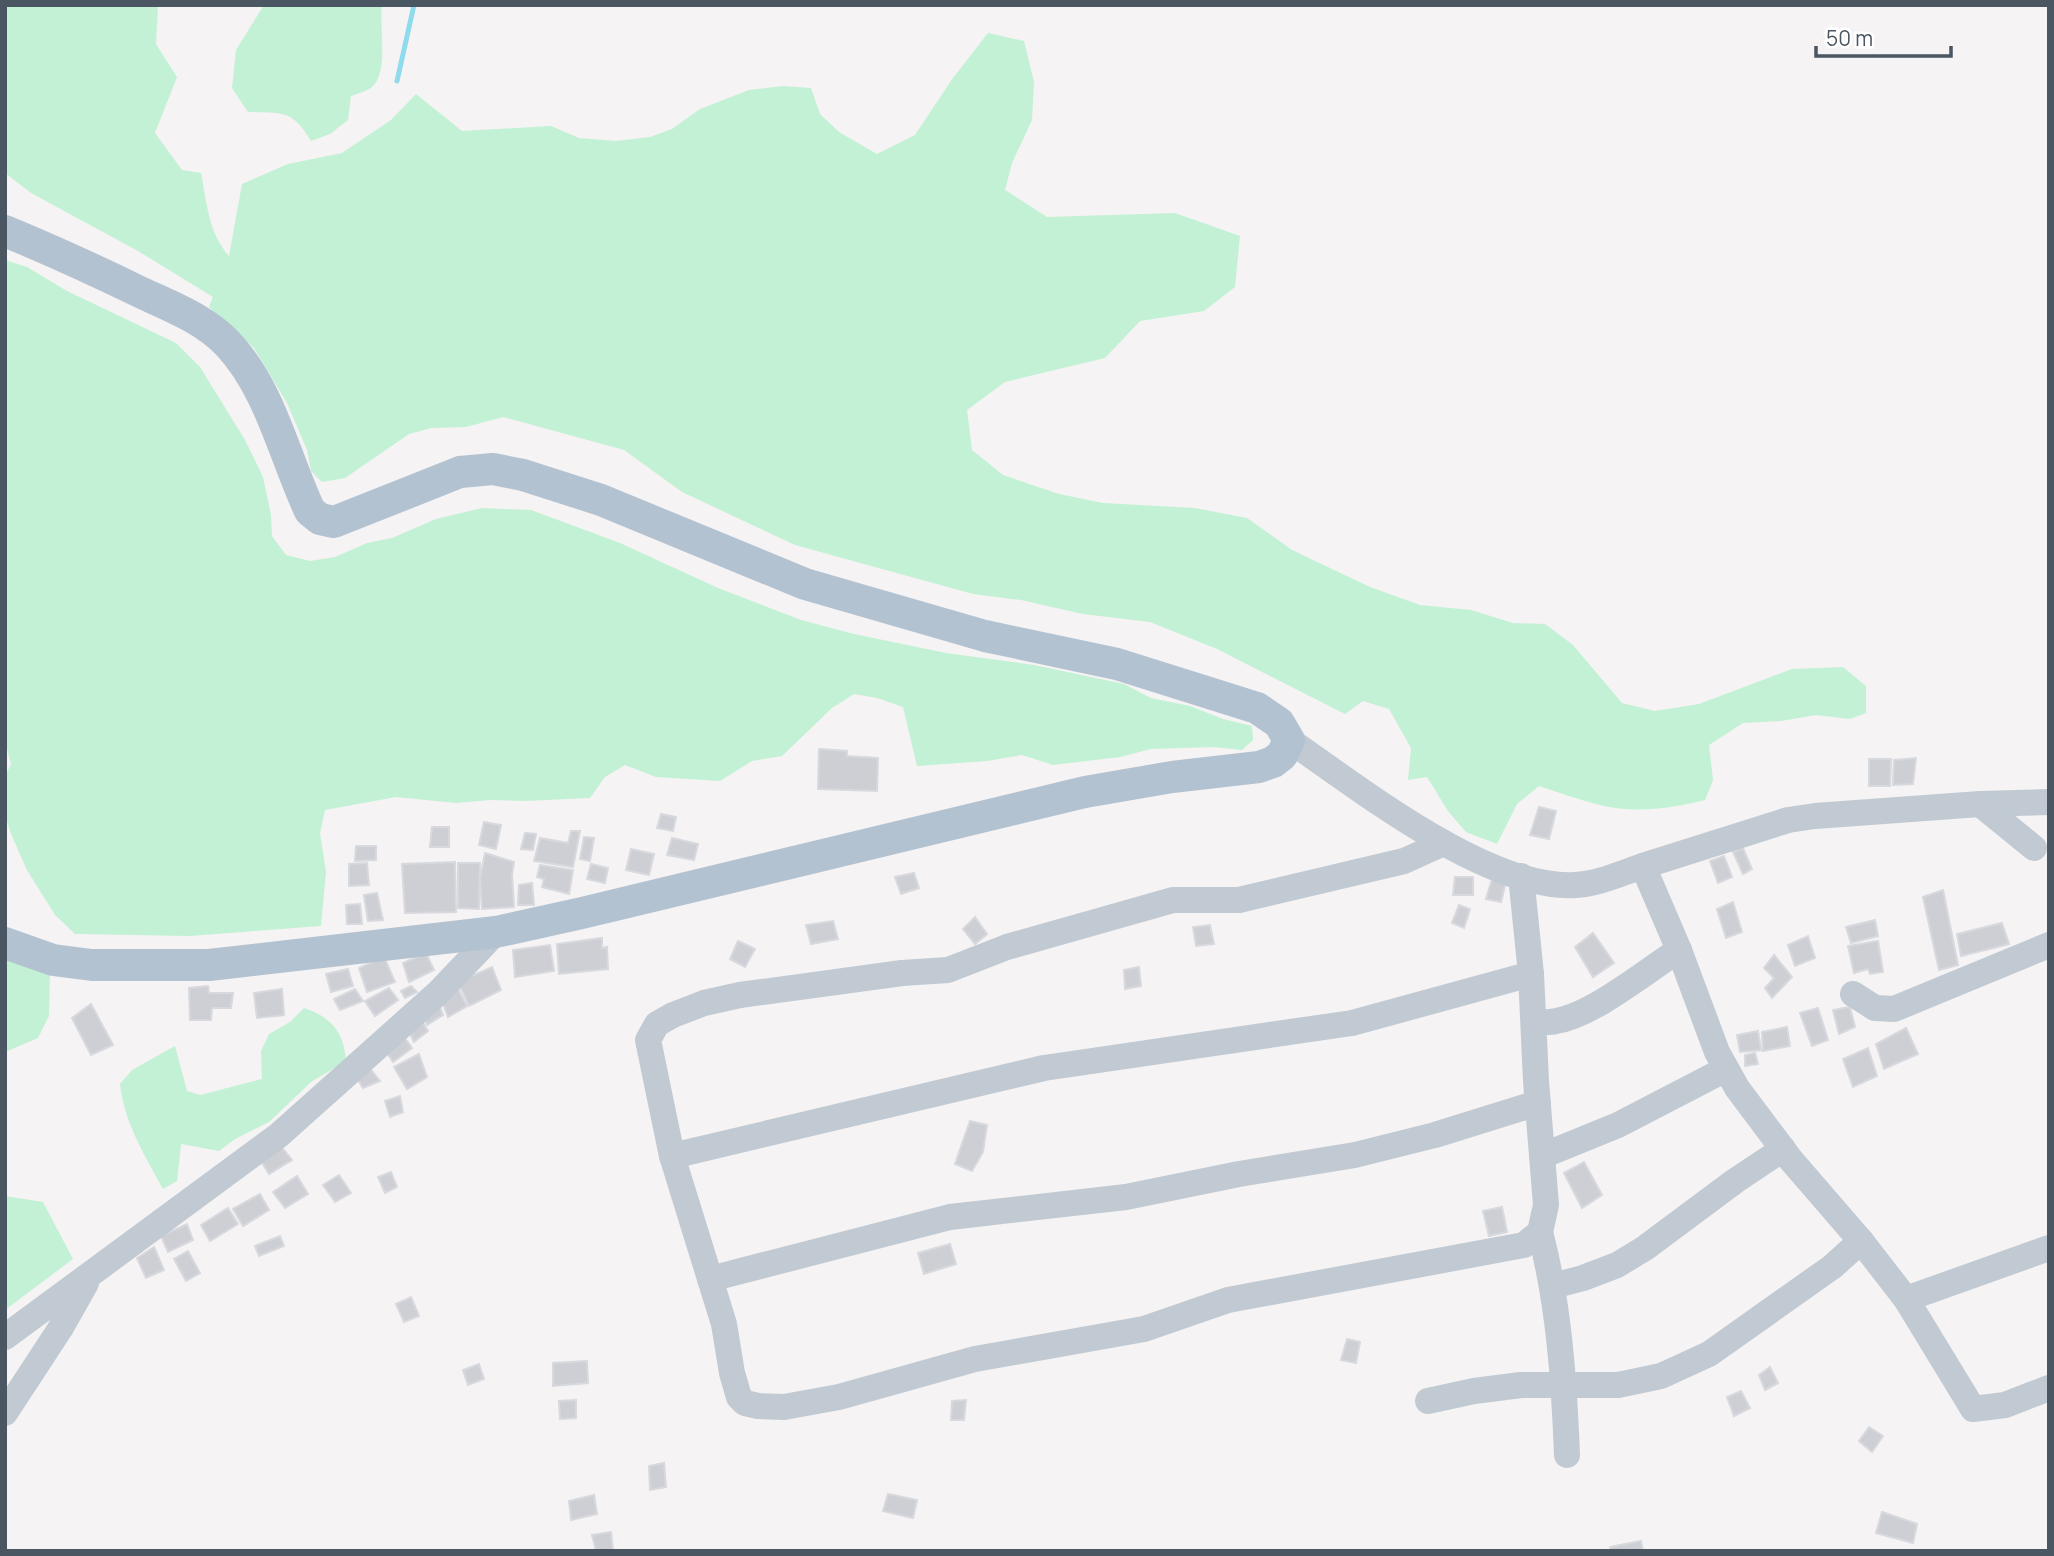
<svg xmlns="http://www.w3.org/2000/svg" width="2054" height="1556" viewBox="0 0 2054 1556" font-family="Manrope,sans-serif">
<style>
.green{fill:#c3f1d5}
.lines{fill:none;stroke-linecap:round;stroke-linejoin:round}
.stream{stroke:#90daee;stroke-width:5}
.building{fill:#cdcfd5;stroke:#d7d9de;stroke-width:2}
.minor{stroke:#c1cad2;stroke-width:26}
.major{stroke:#b3c2d1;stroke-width:32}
</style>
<rect width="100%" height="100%" fill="#f5f3f3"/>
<g class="green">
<path d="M5,5h153l-2,39 21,33 -22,56 27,37 19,3c6,30 7,59 28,83l13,-72 46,-20 54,-11 49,-33 25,-26 46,37 89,-5 28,12 37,3 34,-4 22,-8 28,-20 49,-19 34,-4 28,2 9,26 19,18 38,22 38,-19 38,-57 35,-45 36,8 10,41 -2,38 -20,43 -7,27 42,27 128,-4 65,23 -5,51 -31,24 -64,10 -35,37 -100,24 -38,28 5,40 31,25 56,19 44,9 92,5 52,10 45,32 78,37 50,18 51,5 42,13 32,1 28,21 49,58 33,8 44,-7 93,-35 51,-2 23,19v27l-16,6 -34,-4 -35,6 -38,2 -34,22 4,35 -8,20c-36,9 -73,14 -109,4 -19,-5 -38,-12 -57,-18l-22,18 -20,40 -31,-12 -18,-21 -21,-34 -19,3 3,-32 -22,-39 -26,-8 -18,13 -128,-65 -67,-27 -67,-8 -62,-14 -48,-6 -178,-49 -113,-53 -58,-42 -121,-33 -37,10 -35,1 -22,6 -64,44 -23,4 -11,-11 -4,-21 -20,-47 -33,-55 -45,-41 4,-10 -75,-46 -107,-58 -26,-20z"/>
<path d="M264,5h118c-3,22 7,67 -10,82 -5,4 -15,7 -21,9l-3,24 -18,14 -19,7c-19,-32 -28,-28 -63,-29l-16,-24 4,-38z"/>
<path d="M5,260l22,7 40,24 109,52 24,24 45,73 18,37 8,38 1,21 14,19 24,6 25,-4 32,-14 25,-5 44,-19 46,-11 49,2 89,33 98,45 83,32 53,14 92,19 88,12 90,19 27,14 39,8 33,13 29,7 1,14 -11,10 -28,-3 -63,2 -31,8 -67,8 -31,-10 -35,6 -70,5 -14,-59 -26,-9 -23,-4 -22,14 -50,48 -30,5 -32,20 -64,-4 -31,-12 -20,12 -15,21 -65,3 -35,-1 -34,3 -60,-6 -71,13 -5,23 6,39 -5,54 -131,10 -115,-2 -20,-19 -28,-45 -16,-36 -6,-19v-39l6,-12 -6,-24z"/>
<path d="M5,953l45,22 -1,41 -11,22 -33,14z"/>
<path d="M304,1008c27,9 40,24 42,53l-35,21 -42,40 -34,17 -16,12 -38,-7 -4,37 -14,8c-18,-33 -39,-67 -43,-105l12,-14 43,-24 12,45 13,4 62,-16 -1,-28 8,-17 21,-12z"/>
<path d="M5,1196l38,6 30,57 -68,51z"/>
</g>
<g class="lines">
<path class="stream" d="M397,81l17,-76"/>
</g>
<g class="building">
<path d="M819,749l28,2v5l31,2 -1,33 -59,-2z"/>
<path d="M1916,758l-3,26 -20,1 1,-25z"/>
<path d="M1869,759h22l-1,27h-21z"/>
<path d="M1539,807l17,4 -7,28 -19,-4z"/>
<path d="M661,814l15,3 -3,14 -16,-3z"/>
<path d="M484,822l17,3 -5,24 -17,-4z"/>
<path d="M432,827h17v20h-19z"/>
<path d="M571,831h9l-7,36 -39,-6 6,-23 28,5z"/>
<path d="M525,833l11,1 -3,16 -12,-1z"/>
<path d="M584,837l10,1 -4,23 -10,-2z"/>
<path d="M672,838l26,6 -4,16 -27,-5z"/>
<path d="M356,846h20v14l-21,1z"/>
<path d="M1743,848l9,21 -9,5 -10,-22z"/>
<path d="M631,849l23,5 -5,21 -23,-5z"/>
<path d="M485,853l29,9 -2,13 2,32 -32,2 -2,-31z"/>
<path d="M1724,856l8,21 -14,6 -8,-22z"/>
<path d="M455,862l1,50 -51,1 -3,-49z"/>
<path d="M367,863l2,22 -20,1v-22z"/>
<path d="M458,863h22l-1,46 -21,-1z"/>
<path d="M591,864l17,4 -3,15 -18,-4z"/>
<path d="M540,865l33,5 -4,24 -27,-7 2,-8 -7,-2z"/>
<path d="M914,873l5,15 -18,6 -6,-17z"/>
<path d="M1455,877h18v18h-20z"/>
<path d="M1492,879l14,3 -5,20 -15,-3z"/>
<path d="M532,883l2,22h-16l1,-20z"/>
<path d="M1943,890l15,75 -19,5 -16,-73z"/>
<path d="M377,893l6,27 -15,1 -4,-26z"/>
<path d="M1733,902l9,30 -16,6 -9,-29z"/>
<path d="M360,904l2,20h-15l-1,-19z"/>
<path d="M1459,905l11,4 -6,19 -12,-5z"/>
<path d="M975,917l12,17 -12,10 -12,-15z"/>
<path d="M1875,920l3,16 -27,7 -5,-16z"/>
<path d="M833,921l5,18 -27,5 -5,-19z"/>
<path d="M2002,923l7,21 -48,12 -4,-22z"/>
<path d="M1210,925l4,19 -18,2 -3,-19z"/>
<path d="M1593,933l21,30 -21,14 -18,-30z"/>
<path d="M1808,936l7,22 -20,8 -7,-21z"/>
<path d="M602,938v10l5,-1 1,22 -49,5 -2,-30z"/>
<path d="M738,941l17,8 -10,18 -15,-8z"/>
<path d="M1878,941l5,31 -13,2 -2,-5 -14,4 -6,-27z"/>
<path d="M550,945l4,26 -39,6 -2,-27z"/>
<path d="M426,953l8,17 -25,12 -6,-19z"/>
<path d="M1774,955l18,22 -20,21 -7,-10 9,-10 -10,-10z"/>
<path d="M384,957l11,25 -28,10 -8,-24z"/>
<path d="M492,967l9,23 -32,16 -11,-24z"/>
<path d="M1139,967l2,19 -16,3 -1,-19z"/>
<path d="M348,969l5,17 -22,6 -5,-18z"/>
<path d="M208,986l1,7h24l-2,15h-19l-1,12h-21l-1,-32z"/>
<path d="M411,986l6,6 -12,6 -4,-7z"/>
<path d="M457,987l10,19 -19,11 -8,-21z"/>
<path d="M389,988l9,12 -23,16 -10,-15z"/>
<path d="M282,989l2,26 -27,3 -3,-25z"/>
<path d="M355,989l8,12 -23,9 -6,-11z"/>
<path d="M437,1000l6,15 -16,10 -5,-14z"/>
<path d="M91,1004l22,41 -22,10 -19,-37z"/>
<path d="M1850,1007l5,20 -16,7 -6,-24z"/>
<path d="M1818,1008l10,32 -16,6 -12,-33z"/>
<path d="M420,1018l8,13 -14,11 -7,-14z"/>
<path d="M1787,1027l3,19 -27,5 -1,-19z"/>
<path d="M1906,1028l12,26 -34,15 -8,-25z"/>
<path d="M1758,1031l3,19 -21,2 -3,-17z"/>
<path d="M402,1034l10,14 -19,14 -9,-14z"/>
<path d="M1868,1048l9,28 -24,11 -10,-28z"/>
<path d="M1755,1053l3,11 -13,2v-11z"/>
<path d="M419,1054l8,23 -20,12 -13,-22z"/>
<path d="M369,1067l11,14 -17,7 -8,-13z"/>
<path d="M400,1096l3,16 -13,5 -5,-16z"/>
<path d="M970,1121l17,4 -4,27 -11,19 -17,-7z"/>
<path d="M280,1145l12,15 -23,14 -9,-15z"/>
<path d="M1584,1162l18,33 -20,13 -18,-35z"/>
<path d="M391,1172l6,15 -12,6 -7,-16z"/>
<path d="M339,1175l12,18 -16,9 -12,-17z"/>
<path d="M297,1176l11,18 -23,14 -12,-16z"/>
<path d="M260,1194l9,16 -26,16 -10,-17z"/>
<path d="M1502,1207l5,25 -18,4 -6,-25z"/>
<path d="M228,1208l10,16 -28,17 -9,-16z"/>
<path d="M187,1224l6,16 -25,12 -7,-16z"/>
<path d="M280,1236l4,10 -25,10 -4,-10z"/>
<path d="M950,1244l6,20 -32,10 -6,-21z"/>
<path d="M154,1247l10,23 -18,8 -9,-20z"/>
<path d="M188,1251l12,22 -14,8 -12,-22z"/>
<path d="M411,1297l8,19 -15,6 -8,-18z"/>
<path d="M1347,1339l13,3 -4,21 -15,-3z"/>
<path d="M587,1361l1,22 -35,3v-23z"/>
<path d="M479,1364l5,15 -16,6 -5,-15z"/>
<path d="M1770,1367l8,16 -13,7 -6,-15z"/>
<path d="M1741,1391l9,17 -16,8 -7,-19z"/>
<path d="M576,1400v18l-16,1 -1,-18z"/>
<path d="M966,1400l-2,20h-13l1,-19z"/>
<path d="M1869,1427l14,9 -11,16 -13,-11z"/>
<path d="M664,1463l2,24 -16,3 -1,-24z"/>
<path d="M888,1494l29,6 -4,18 -30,-7z"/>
<path d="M594,1495l3,19 -26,6 -2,-19z"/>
<path d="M1882,1512l35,12 -4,19 -37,-10z"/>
<path d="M611,1532l2,18 -17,1 -4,-16z"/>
<path d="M1641,1541l2,10h-32l-1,-4z"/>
</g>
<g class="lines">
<g class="minor">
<path d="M1289,740c70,48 199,150 286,145 24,-1 49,-13 71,-20 48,-15 95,-30 142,-45l27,-4 165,-12 69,-2"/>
<path d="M1980,804l54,44"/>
<path d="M1444,843l-40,18 -165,39h-66l-166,47 -59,23 -46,3 -162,22 -36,8 -31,12 -16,9 -9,16 24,116 52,168 8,49 7,24 6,6 13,3 26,1 55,-10 136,-38 169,-30 84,-29 296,-55 16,-13 6,-27 -10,-124 -5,-107 -10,-98"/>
<path d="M1643,866l36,84 38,102 20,36 54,72 70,81 45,58 67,110 32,-4 44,-17"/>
<path d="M1853,994l22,14 19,1 155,-64"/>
<path d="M1534,1022c7,0 15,1 22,-1 37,-6 90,-50 123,-71"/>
<path d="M672,1156l372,-88 308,-45 179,-49"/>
<path d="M1542,1156l76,-31 108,-56"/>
<path d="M1540,1232c19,72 24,148 27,223"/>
<path d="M710,1279l240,-62 176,-20 113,-23 116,-19 80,-20 103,-32"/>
<path d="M1553,1286l30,-8 34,-13 28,-17 90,-67 48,-32"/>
<path d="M1906,1299l143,-51"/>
<path d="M5,1337l274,-202 160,-143 57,-60"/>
<path d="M1428,1401l46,-10 47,-6h97l43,-9 48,-22 123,-87 29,-26"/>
<path d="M5,1413l55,-84 26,-46"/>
</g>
<path class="major" d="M5,231c46,19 92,40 137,62 30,14 62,26 86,51 43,46 56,112 82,167l10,8 14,3 126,-50 33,-3 30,6 78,25 204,84 180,52 132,28 140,44 22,15 10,17 -7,15 -9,7 -14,5 -87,10 -87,15 -503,121 -86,19 -287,33h-117l-39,-5 -48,-17"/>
</g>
<rect width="2054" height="1556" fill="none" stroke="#4a5661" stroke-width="14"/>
<path d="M1816 46v10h135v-10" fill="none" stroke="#4a5661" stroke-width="3.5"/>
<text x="1826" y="46" font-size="21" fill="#4a5661" stroke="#ffffff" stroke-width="5" paint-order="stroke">50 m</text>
</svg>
